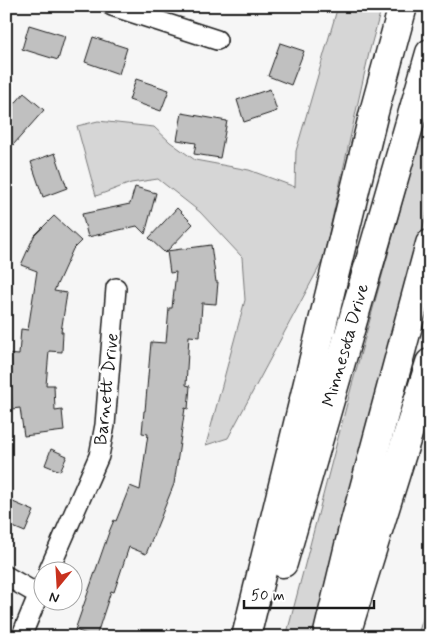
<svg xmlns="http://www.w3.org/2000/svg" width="436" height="643" viewBox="0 0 436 643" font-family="Mynerve,sans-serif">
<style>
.green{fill:#d6d6d6;stroke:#797979}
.building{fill:#c0c0c0;stroke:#1c1c1c}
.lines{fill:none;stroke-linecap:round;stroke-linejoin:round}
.minor-casing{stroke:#1c1c1c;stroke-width:22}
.highway-casing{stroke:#1c1c1c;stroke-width:31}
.minor{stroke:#fff;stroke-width:19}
.highway{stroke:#fff;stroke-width:28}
.labels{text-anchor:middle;stroke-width:4.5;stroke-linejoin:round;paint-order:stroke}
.street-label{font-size:18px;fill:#1c1c1c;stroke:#fff}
</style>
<rect width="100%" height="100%" fill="#f6f6f6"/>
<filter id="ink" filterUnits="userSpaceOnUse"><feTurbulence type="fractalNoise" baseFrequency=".02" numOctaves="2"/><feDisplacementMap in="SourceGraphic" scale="10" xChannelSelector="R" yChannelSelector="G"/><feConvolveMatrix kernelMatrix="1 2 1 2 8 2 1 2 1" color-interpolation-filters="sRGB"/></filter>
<g filter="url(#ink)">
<g class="green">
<path d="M338,6h44l-13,47 -46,207 -95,178 -22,7 39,-145 -3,-43 -42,-45 -42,-33 -27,4 -35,13 -19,-70 21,-5 56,6 16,15 25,18 54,10 46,17 1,-36z"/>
<path d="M430,102v99l-118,436h-26l64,-245z"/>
<path d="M430,597v40h-13z"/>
</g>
<g class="building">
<path d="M29,25l36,11 -7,24 -36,-11z"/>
<path d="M93,37l34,11 -8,26 -34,-12z"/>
<path d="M280,43l24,8 -13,34 -23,-9z"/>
<path d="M136,79l33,11 -8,21 -32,-11z"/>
<path d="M270,89l7,22 -33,11 -7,-22z"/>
<path d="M24,93l20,17 -38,43v-39z"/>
<path d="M182,113l45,8 -7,37 -26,-4 2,-11 -19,-3z"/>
<path d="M55,153l12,35 -24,9 -12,-35z"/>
<path d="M135,187l21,6 -11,41 -8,-8 -49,11 -6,-23 48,-10z"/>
<path d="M177,208l16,16 -28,29 -16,-15z"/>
<path d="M54,216l27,25 -8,8 -19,42 13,2 -6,39h2l-1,20 -13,-1 -3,34h8l1,26 7,-1 2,21 -40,5 -4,-28 -8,1 -1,-32 -5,-1v-22l13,1 2,-26 7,1 9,-59 -16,-6 13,-29z"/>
<path d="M211,245l5,37h2l-2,22 -14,-1 -2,34 -11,-1 -3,49 4,1 -2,23 -3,-1 -11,76 -28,70 -17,-7 -15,45 -3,-1 -15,46 -21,-7 34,-98 5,-12 2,1 14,-35 10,4 8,-56 -6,-1 2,-22h1l6,-69 15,1 3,-35h3l4,-36 -6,1 -3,-22z"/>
<path d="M51,449l16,7 -7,15 -15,-6z"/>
<path d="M6,499l28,12 -9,21 -19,-8z"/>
</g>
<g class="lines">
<defs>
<g id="minor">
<path d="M112,6l105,34"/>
<path d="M49,570l50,-114 6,-31 11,-137"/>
<path d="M6,576l33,19"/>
<path d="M21,637l21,-51"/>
</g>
<g id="highway">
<path d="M283,563l147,-510"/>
<path d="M246,637l128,-525 29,-106"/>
<path d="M327,637l25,-104 78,-289"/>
<path d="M345,637l85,-274"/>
</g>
</defs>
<use href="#minor" class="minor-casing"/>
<use href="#highway" class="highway-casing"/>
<use href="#minor" class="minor"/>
<use href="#highway" class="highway"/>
</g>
</g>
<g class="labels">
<g class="street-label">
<text transform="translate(345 345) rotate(-74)" y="6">Minnesota Drive</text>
<text transform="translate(106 389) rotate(-84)" y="6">Barnett Drive</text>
</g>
</g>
<rect width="436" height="643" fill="none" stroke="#fff" stroke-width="25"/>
<rect x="12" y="12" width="411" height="618" fill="none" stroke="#1c1c1c" stroke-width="2" filter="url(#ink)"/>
<g transform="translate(58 586) rotate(198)"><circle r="24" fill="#ffffff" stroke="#a4a4a4"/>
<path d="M0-4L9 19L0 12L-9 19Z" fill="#c8321e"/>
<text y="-8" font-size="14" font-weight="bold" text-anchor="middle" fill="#1c1c1c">N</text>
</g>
<path d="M244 600v8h130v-8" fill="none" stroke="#1c1c1c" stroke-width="2.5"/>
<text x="251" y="600" font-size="15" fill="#1c1c1c" stroke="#ffffff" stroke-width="4" paint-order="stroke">50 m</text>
</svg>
